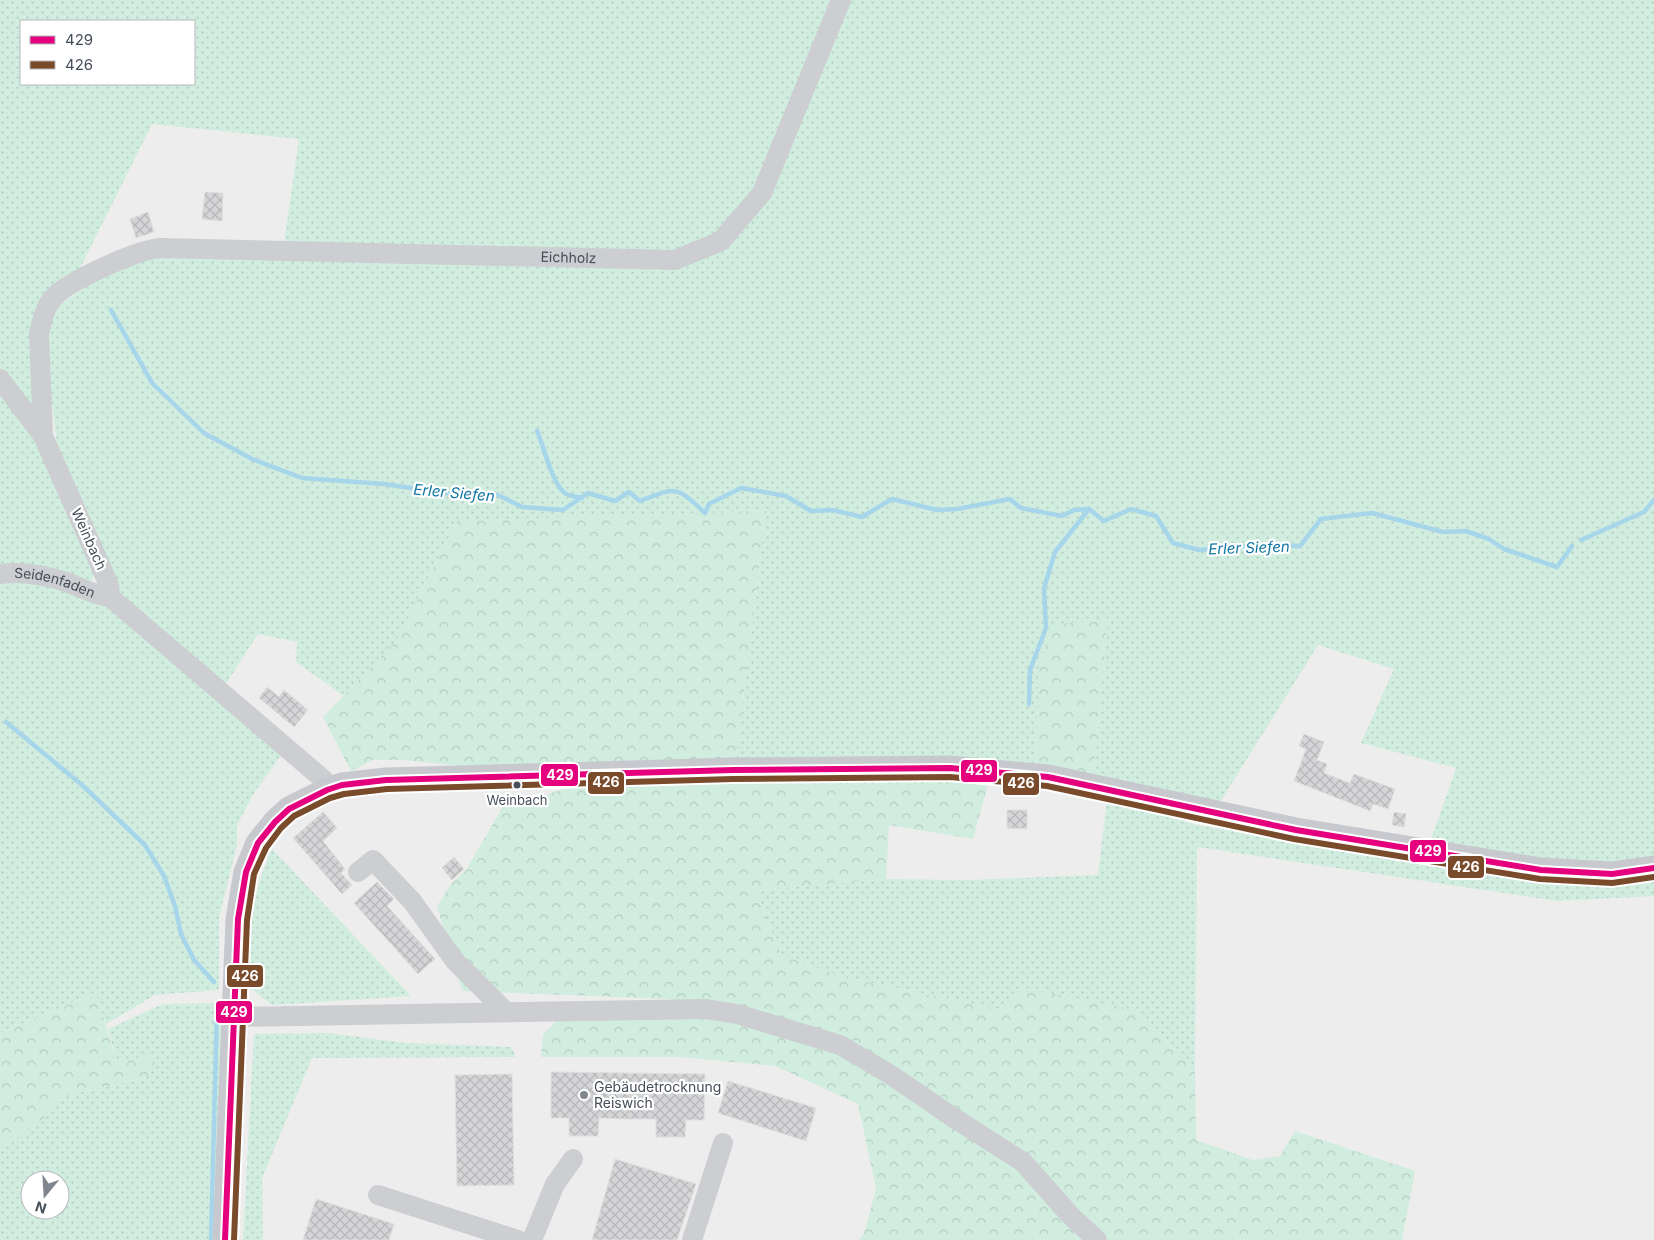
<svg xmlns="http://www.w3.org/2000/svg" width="1654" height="1240" viewBox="0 0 1654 1240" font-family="Inter,sans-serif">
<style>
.grass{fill:url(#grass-dots);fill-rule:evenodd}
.forest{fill:url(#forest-crowns)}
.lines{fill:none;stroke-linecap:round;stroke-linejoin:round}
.stream{stroke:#a7d6eb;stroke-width:4.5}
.building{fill:url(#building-cross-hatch);stroke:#dfdfe0}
.minor{stroke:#ccced1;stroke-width:20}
.major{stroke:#c7c9ce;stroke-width:25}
.bus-1-casing{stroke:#fff;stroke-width:10}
.bus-2-casing{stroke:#fff;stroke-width:10}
.bus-1{stroke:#e5007d;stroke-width:6}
.bus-2{stroke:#7a4b2a;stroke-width:6}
.bus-dot{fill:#454e59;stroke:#fff;stroke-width:2}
.poi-dot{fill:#80868d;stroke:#fff;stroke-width:2}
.labels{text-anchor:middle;stroke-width:4.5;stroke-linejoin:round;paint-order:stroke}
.bus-label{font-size:13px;fill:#454e59;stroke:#fff}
.street-label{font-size:14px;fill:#454e59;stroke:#fff}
.poi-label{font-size:14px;fill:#454e59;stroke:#fff;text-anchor:start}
.water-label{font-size:15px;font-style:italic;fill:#0e75a4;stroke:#fff}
.line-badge{stroke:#fff;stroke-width:2}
.badge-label{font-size:14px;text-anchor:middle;font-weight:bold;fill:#fff}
</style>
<defs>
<pattern id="grass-dots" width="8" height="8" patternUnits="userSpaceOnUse" patternTransform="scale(1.25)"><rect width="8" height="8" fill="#d1eddf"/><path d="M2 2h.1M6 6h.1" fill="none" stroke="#b5cdc2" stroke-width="1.8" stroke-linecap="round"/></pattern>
<pattern id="forest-crowns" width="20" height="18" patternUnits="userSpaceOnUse" patternTransform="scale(1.25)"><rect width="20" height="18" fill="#d1eddf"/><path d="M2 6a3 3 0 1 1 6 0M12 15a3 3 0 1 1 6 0" fill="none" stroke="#b5cdc2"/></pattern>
<pattern id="building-cross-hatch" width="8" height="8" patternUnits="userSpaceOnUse" patternTransform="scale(1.25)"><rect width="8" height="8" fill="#d5d5d7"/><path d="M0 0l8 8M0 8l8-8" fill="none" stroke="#b8b8bb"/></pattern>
</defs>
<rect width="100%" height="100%" fill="#eeeded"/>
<g class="grass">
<path d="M0,0h838l-79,192 -40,46 -45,19 -391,-7 16,-111 -147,-15 -75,150 -31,20 -10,129 -36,-51zM21,21h173v63h-173z"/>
<path d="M843,0h811v861l-38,5 -74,-8 -112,-16 26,-74 -95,-25 33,-74 -76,-24 -98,157 -127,-25 15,-158 -69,44 -3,103 -300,-8 30,-247 -309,10 -60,119 -53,56 -48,-34 1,-20 -39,-8 -36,56 -102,-96 -63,-149 -10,-79 4,-52c26,-27 62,-41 95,-59l530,7 71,-43z"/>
<path d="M0,384l39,54 57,137 -8,8 -88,-13z"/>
<path d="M0,577l64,10 43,20 175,147 -28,39 -17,32v20l-18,73v72l-64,5 -49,29 -11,-31 -95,40z"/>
<path d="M1107,799l90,26 344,53 113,-3v21l-96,5 -361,-54 -2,221 -59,-58h-134l-155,-32 -66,-23 -26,-65 131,-11 83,1 129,-5z"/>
<path d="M272,849l139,147 -139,9 -23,-18c1,-54 0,-87 23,-138z"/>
<path d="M223,1003l-4,237h-219v-89l48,-36 11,-18 89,-20 -31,-14 -9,-34 55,-25zM30,1180h30v30h-30z"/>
<path d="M328,1033l78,10 105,4 5,10 -204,1 -50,120 1,62h-20l11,-206z"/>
</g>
<g class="forest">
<path d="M766,511l-30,247 -275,8 -55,-6h-34l-21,11 -28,-54 74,-77 60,-119z"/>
<path d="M1108,619l-15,158 -57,-11 3,-103 12,-38z"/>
<path d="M916,776l74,2 -17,61 -84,-14 -3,54 -131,11 26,65 66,23 155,32 22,-22 112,22 59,58 1,72 57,20 27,-4 15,-25 120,40 -13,69h-543l5,-7 12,-44 -18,-85 -83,-38 -96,-9h-138l2,-22 14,-15 116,-2 -3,-19 -208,-8 -25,-85 14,-22 15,-14 42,-72 37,-3 29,-9z"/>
<path d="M96,993l21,70 34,-8 5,11 -9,11 -88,20 -11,18 -48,36v-118z"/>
</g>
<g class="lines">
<g class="stream">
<path d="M111,310l41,73 52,50 48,26 50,19 82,6 68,10h44l26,13 41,3 25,-17 27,8 14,-9 11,9c37,-14 35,-16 65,12l4,-9 32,-16 45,8 25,15 22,-1 29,7 30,-18 45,11 20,-1 53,-10 11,9 41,8 12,-6 15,-1 15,12 27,-12 25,7 17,27 26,7 58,-5 43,1 21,-27 51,-6 71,19 23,-1 23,8 15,10 53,18 15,-21"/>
<path d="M537,431c7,15 15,54 29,63 4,2 12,3 16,4"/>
<path d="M1581,540l63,-28 10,-12"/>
<path d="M1029,704l1,-34 16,-42 -2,-40 11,-36 34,-43"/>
<path d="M6,722l76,63 63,60 19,31 11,30 6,28 13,26 20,22"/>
<path d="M211,1240l6,-231"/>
</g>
</g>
<g class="building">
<path d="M205,192l18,1 -1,28 -20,-2z"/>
<path d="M148,212l6,20 -18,6 -6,-19z"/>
<path d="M267,687l12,10 5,-7 24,20 -14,17 -35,-29z"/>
<path d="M1304,734l20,8 -7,18 10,4 -3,9 26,10 4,-9 41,15 -7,20 -15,-5 -3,7 -76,-30 12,-32 -7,-3z"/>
<path d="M1007,810h20v19l-20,-1z"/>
<path d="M323,812l14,16 -14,13 22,28 -4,4 11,12 -10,9 -49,-56z"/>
<path d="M1394,812l12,2 -2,13 -12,-2z"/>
<path d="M454,857l10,12 -12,11 -10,-12z"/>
<path d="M377,882l17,17 -7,7 48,53 -17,15 -64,-71z"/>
<path d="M551,1072l154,2 -1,46h-18l-1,17h-29v-18h-30l-27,-1 -1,18h-29v-18h-18z"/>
<path d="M512,1074l2,111 -57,1 -2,-111z"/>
<path d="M728,1081l88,27 -10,33 -88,-28z"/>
<path d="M615,1159l81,25 -19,56h-85z"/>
<path d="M316,1199l78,25 -5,16h-86z"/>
</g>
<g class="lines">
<g class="minor">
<path d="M0,379l43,57"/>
<path id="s1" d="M0,574c21,-3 45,1 66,8 15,5 27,13 44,15"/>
<path id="s2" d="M327,790l-3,-10 -214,-183 -1,-12 -66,-149 -4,-102c3,-12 5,-26 14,-36 15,-17 85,-49 108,-50l514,12 46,-19 41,-48 79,-193"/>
<path d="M358,872l15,-12 39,41 43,60 51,51"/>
<path d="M233,1017l473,-8 31,5 103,31 51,30 60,41 72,46 48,54 26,24"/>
<path d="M378,1195l140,45"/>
<path d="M532,1240l23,-56 18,-25"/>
<path d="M692,1240l31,-97"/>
</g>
<path class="major" d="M225,1240l13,-321 8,-47 12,-29 17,-21 14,-13 38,-19 15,-5 44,-5 347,-10 217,-2 98,9 248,53 245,40 71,4 42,-6"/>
<defs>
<path id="bus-1" d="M225,1240l13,-321 8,-47 12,-29 17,-21 14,-13 38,-19 15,-5 44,-5 347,-10 217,-2 98,9 248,53 245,40 71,4 42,-6"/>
<path id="bus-2" d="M234,1240l13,-320 7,-46 12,-26 15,-20 13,-12 36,-18 14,-4 43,-5 346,-10 217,-2 97,9 247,53 246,40 72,4 42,-6"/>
</defs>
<use href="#bus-1" class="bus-1-casing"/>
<use href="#bus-2" class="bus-2-casing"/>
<use href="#bus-1" class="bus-1"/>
<use href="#bus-2" class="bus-2"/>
</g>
<circle class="bus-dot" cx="517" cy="785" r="4.5"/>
<circle class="poi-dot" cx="584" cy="1095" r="5"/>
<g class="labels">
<g class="bus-label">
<text x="517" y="805">Weinbach</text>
</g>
<g class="street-label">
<text dy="5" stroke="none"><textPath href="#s2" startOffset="1136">Eichholz</textPath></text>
<text transform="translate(89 539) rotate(66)" y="5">Weinbach</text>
<text dy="5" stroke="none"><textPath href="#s1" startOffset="56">Seidenfaden</textPath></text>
</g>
<g class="poi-label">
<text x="594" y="1092">Gebäudetrocknung<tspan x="594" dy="16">Reiswich</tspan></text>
</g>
<g class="water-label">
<text transform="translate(454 493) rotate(5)" y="5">Erler Siefen</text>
<text transform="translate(1249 548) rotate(-2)" y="5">Erler Siefen</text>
</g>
</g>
<g class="line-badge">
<rect x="960" y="759" width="38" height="24" rx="5" fill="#e5007d"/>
<rect x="540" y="763" width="39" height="24" rx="5" fill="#e5007d"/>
<rect x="587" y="771" width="38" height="24" rx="5" fill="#7a4b2a"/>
<rect x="1002" y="772" width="38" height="24" rx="5" fill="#7a4b2a"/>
<rect x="1409" y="839" width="38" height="24" rx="5" fill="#e5007d"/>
<rect x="1447" y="855" width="38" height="24" rx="5" fill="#7a4b2a"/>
<rect x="226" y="964" width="38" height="24" rx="5" fill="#7a4b2a"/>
<rect x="215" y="1000" width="38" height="24" rx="5" fill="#e5007d"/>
</g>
<g class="badge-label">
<text x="979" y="775">429</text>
<text x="560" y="780">429</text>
<text x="606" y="787">426</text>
<text x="1021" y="788">426</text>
<text x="1428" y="856">429</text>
<text x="1466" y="872">426</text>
<text x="245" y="981">426</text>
<text x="234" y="1017">429</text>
</g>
<rect x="20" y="20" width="175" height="65" fill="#ffffff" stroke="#b5b8bd"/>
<rect x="30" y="36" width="25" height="8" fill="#e5007d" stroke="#b5b8bd"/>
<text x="65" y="45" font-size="15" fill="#454e59">429</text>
<rect x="30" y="61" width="25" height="8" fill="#7a4b2a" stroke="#b5b8bd"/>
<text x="65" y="70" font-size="15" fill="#454e59">426</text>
<g transform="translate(45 1195) rotate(198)"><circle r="24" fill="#ffffff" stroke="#b5b8bd"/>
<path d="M0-4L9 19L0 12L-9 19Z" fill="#80868d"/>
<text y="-8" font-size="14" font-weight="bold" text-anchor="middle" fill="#454e59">N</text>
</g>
</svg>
